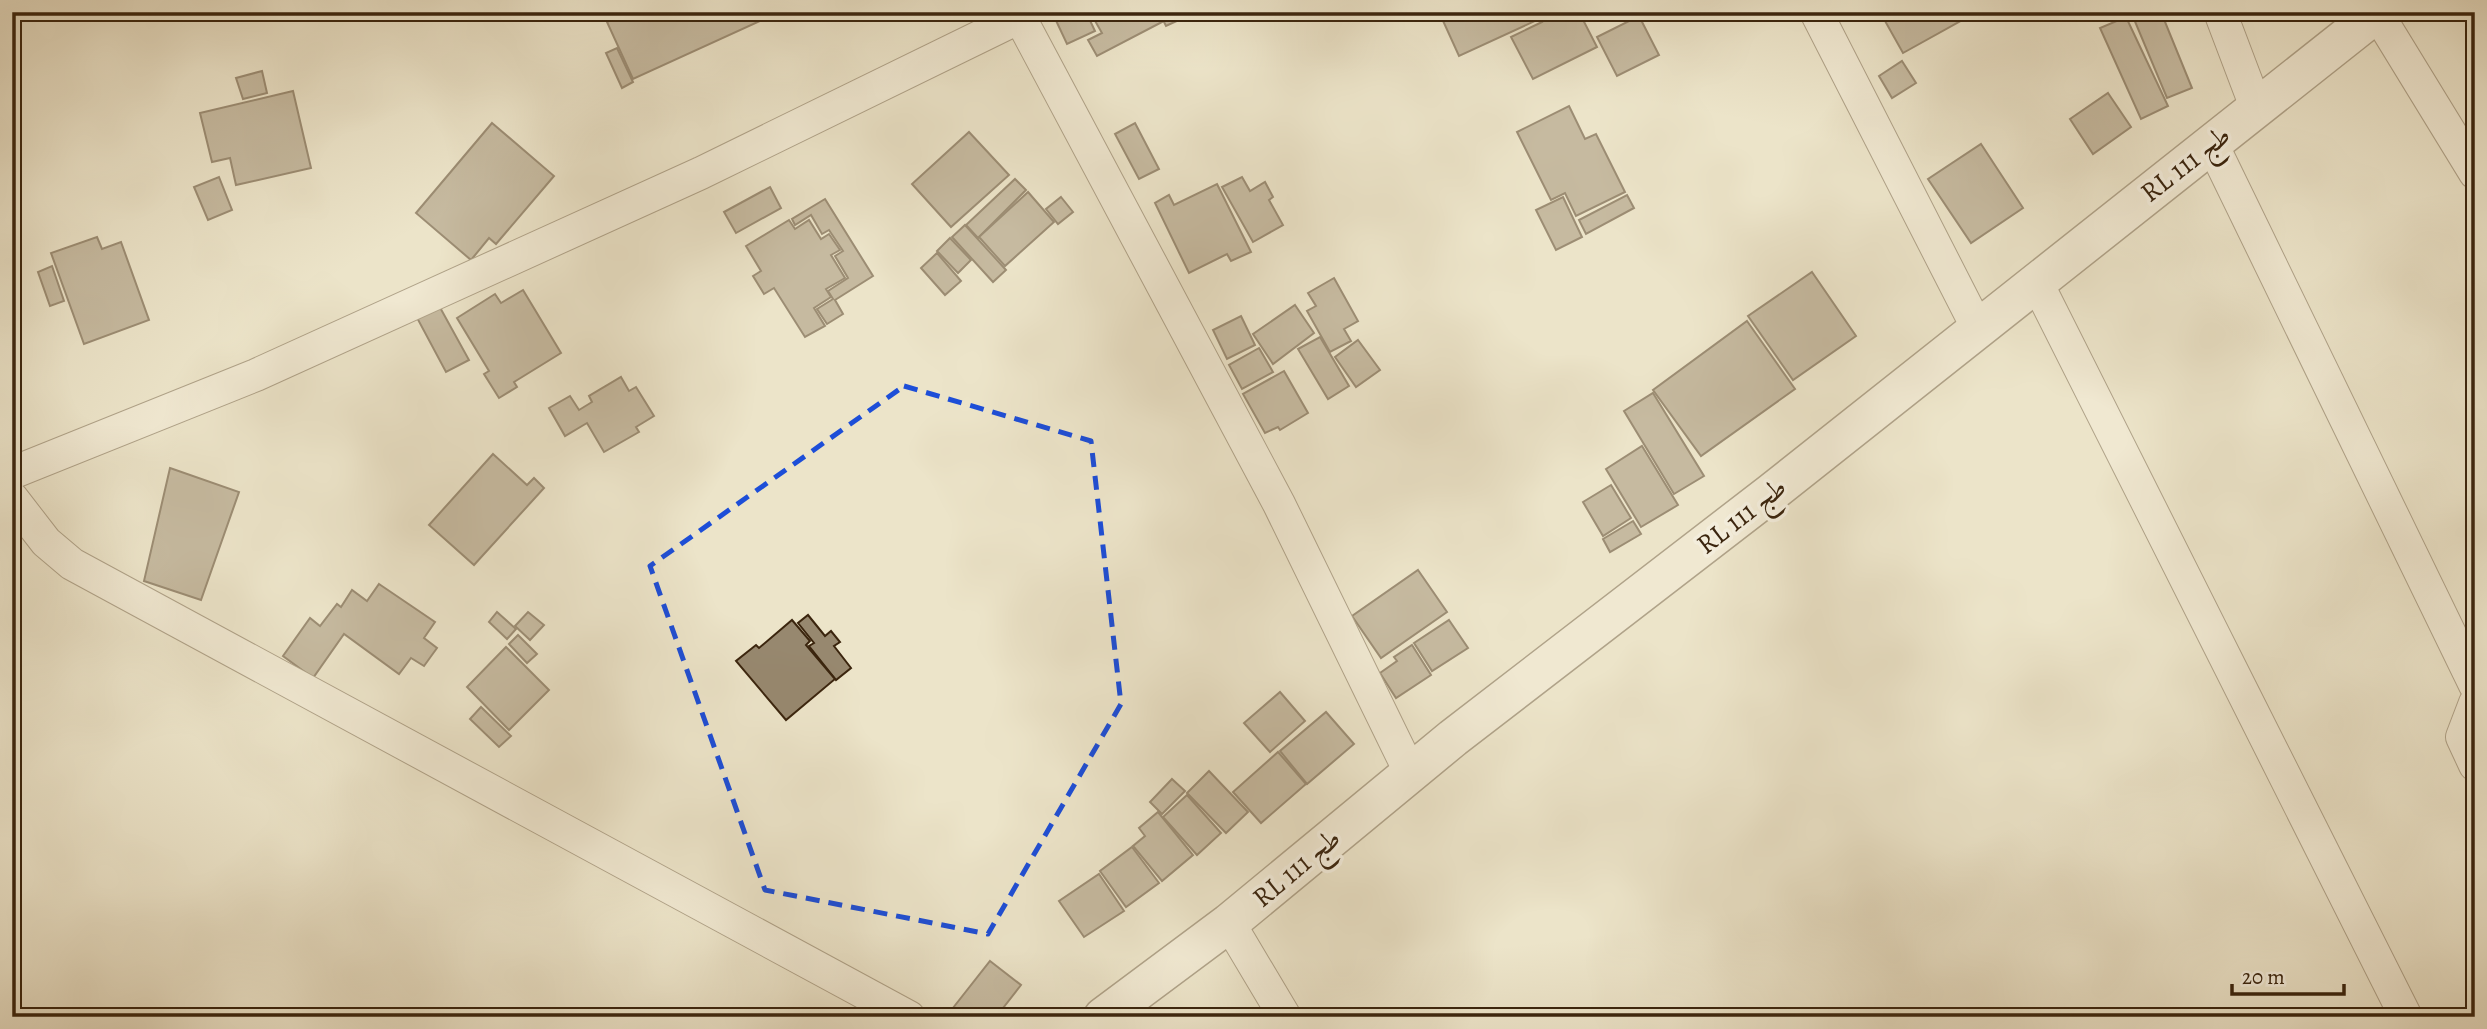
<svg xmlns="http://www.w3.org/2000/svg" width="2487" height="1029" viewBox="0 0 2487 1029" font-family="Alegreya,Amiri,serif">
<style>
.building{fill:#97886f;stroke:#3b250e;stroke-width:2}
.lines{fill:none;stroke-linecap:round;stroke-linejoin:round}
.minor-casing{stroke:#67553d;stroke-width:34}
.tertiary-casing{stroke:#67553d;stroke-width:41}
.minor{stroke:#f3eddc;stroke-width:32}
.tertiary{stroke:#f3eddc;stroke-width:38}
.marked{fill:none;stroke:#1d4ed8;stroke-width:5;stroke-dasharray:14 9;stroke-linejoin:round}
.labels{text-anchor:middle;stroke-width:7;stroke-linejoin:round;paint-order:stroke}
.street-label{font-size:28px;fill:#3b250e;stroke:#f3eddc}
</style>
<rect width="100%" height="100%" fill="#ece4c9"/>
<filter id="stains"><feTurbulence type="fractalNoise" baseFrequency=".00286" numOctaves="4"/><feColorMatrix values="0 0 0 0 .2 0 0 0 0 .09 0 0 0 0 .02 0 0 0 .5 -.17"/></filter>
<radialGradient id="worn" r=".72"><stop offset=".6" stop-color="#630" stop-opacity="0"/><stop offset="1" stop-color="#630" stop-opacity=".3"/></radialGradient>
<g class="building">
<path d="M627,12h142l2,4 -138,63 -26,-57z"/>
<path d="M1052,12h34l9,19 -28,13z"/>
<path d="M1090,12h67l5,10 -65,34 -9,-16 14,-7z"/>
<path d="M1159,12h16l4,8 -13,6z"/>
<path d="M1439,12h95l3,8 -78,36z"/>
<path d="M1549,12h30l18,35 -64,32 -22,-42 31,-15 -3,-5z"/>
<path d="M1880,12h80l4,7 -61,34z"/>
<path d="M2131,12h30l31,76 -25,10z"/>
<path d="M1639,16l20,39 -42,21 -20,-39z"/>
<path d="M2126,17l42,89 -27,13 -41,-91z"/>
<path d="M617,48l16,34 -11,6 -16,-35z"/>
<path d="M1902,61l14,22 -24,15 -13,-22z"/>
<path d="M262,71l5,22 -24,6 -7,-21z"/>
<path d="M293,91l18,77 -75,17 -6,-27 -18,4 -12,-49z"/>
<path d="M2108,93l23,34 -38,27 -23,-35z"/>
<path d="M1569,106l16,33 11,-5 29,58 -49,24 -11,-23 -14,7 -34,-68z"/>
<path d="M492,123l62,53 -58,68 -7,-6 -18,22 -55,-47z"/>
<path d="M1135,123l24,46 -20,10 -24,-45z"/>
<path d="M969,132l40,43 -58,52 -39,-43z"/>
<path d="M1981,144l42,64 -52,35 -43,-64z"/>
<path d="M219,177l13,33 -24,10 -14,-33z"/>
<path d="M1242,177l8,14 15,-9 8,15 -4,3 14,25 -30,17 -31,-55z"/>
<path d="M1015,179l11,11 -48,48 -12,-13z"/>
<path d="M1217,184l34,68 -20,9 -4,-7 -38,19 -34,-70 14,-8 5,10z"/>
<path d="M770,187l11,21 -45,25 -12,-21z"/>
<path d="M1028,192l26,30 -49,44 -26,-29z"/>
<path d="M1627,195l7,13 -48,26 -7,-14z"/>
<path d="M1061,197l12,15 -15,12 -12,-15z"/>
<path d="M1563,197l19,40 -26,13 -20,-40z"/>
<path d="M825,199l48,77 -38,24 8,14 -16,10 -10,-15 16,-10 -5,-8 20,-13 -13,-22 8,-5 -14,-21 -7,4 -11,-19 -16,10 -3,-6z"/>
<path d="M789,220l6,9 14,-9 12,19 8,-5 11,16 -9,5 14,23 -19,11 5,8 -17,11 11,18 -20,11 -31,-49 -10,6 -11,-18 8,-5 -15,-25z"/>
<path d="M965,225l41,45 -13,12 -41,-45z"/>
<path d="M97,237l5,12 19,-7 28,78 -65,24 -33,-91z"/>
<path d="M950,238l21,22 -13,13 -21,-22z"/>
<path d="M937,253l24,28 -16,14 -24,-27z"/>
<path d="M52,266l12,35 -14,5 -12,-34z"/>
<path d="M1812,272l44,64 -63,44 -45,-64z"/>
<path d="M1334,278l24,43 -14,8 7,12 -21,11 -23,-41 9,-5 -8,-13z"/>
<path d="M523,290l38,63 -47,29 3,5 -18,11 -15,-24 5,-3 -32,-53 38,-24 6,9z"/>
<path d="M437,302l32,58 -23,12 -31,-58z"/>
<path d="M1295,305l19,28 -41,31 -20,-30z"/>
<path d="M1241,316l14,29 -28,14 -14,-29z"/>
<path d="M1747,321l48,68 -94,67 -48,-66z"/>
<path d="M1320,337l29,49 -21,13 -30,-50z"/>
<path d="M1358,340l22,30 -24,17 -21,-30z"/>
<path d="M1259,348l14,24 -31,17 -13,-24z"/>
<path d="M1284,371l24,42 -28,17 -2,-3 -13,6 -22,-39z"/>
<path d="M621,377l8,14 7,-4 18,29 -18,11 3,5 -35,20 -17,-29 -22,13 -16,-28 21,-12 9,14 13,-8 -3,-6z"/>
<path d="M1653,393l51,83 -30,18 -50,-83z"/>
<path d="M1642,446l36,59 -37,22 -35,-58z"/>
<path d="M493,454l34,31 7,-7 10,10 -70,77 -45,-40z"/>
<path d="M170,468l69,24 -38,108 -57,-19z"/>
<path d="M1611,485l20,33 -28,18 -20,-34z"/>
<path d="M1633,521l8,13 -31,18 -7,-13z"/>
<path d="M1418,570l29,42 -66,46 -29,-42z"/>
<path d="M379,584l56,38 -11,16 13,10 -13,18 -13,-8 -12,16 -55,-40 -31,44 -30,-22 27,-38 10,8 17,-22 4,3 11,-17 15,11z"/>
<path d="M497,612l19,17 -9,10 -18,-17z"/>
<path d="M528,612l16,13 -14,15 -15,-14z"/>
<path d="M808,615l17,21 6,-5 9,11 -6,4 17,22 -15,12 -27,-34 5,-3 -16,-20z"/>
<path d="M792,620l18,21 -4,4 29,34 -49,41 -50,-59 20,-16 3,3z"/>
<path d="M1449,620l19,28 -36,23 -18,-28z"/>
<path d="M518,635l19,19 -10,9 -18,-19z"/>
<path d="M1412,645l19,30 -35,23 -16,-25 17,-12 -3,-4z"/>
<path d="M506,647l43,43 -40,40 -42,-43z"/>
<path d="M1280,692l25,29 -35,31 -26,-29z"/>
<path d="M481,707l30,29 -12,11 -29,-28z"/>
<path d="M1326,712l28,32 -47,40 -27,-33z"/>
<path d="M1278,752l28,32 -45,39 -28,-31z"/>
<path d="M1209,771l39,41 -22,21 -39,-40z"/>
<path d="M1172,779l13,12 -23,23 -12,-12z"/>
<path d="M1187,795l34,38 -24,22 -34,-38z"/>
<path d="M1158,812l35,43 -31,26 -29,-35 12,-10 -6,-8z"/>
<path d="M1132,847l27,36 -33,24 -26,-36z"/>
<path d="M1099,874l25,37 -40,26 -25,-36z"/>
<path d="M990,961l31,24 -25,32h-42l-5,-4z"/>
</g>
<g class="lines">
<defs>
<g id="minor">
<path d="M1017,12l262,492 131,268"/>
<path d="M1816,12l161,315"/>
<path d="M2220,12l36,95"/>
<path d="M2377,13l98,160"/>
<path d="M2211,142l264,543"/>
<path d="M2036,281l370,736"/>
<path d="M12,473l244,-98 445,-202 319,-156"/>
<path d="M12,498l34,44 26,22 837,453"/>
<path d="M2475,703l-13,34 13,28"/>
<path d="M1229,923l56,94"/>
</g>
<path id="tertiary" d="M1103,1017l126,-94 224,-185 318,-245 607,-481"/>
</defs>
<use href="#minor" class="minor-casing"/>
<use href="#tertiary" class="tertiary-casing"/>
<use href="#minor" class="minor"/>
<use href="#tertiary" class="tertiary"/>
</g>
<path d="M0 0H2487V1029H0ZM904,386l187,55 30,263 -133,230 -223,-44 -115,-324z" fill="#ece4c9" fill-opacity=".55" fill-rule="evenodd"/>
<path class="marked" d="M904,386l187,55 30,263 -133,230 -223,-44 -115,-324z"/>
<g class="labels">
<g class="street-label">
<text transform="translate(2185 163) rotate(-38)" y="10">RL طج 111</text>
<text transform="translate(1741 515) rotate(-38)" y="10">RL طج 111</text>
<text transform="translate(1296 867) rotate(-40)" y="10">RL طج 111</text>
</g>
</g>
<rect width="2487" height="1029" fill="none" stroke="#ece4c9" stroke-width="42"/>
<rect x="14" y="14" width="2459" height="1001" fill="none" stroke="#3b250e" stroke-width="3.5"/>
<rect x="21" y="21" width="2445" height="987" fill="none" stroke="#3b250e" stroke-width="2"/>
<path d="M2232 984v10h112v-10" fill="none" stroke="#3b250e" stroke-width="3.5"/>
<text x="2242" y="984" font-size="21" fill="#3b250e" stroke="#f3eddc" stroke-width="5" paint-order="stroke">20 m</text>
<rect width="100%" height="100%" filter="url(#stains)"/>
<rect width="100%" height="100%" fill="url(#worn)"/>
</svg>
